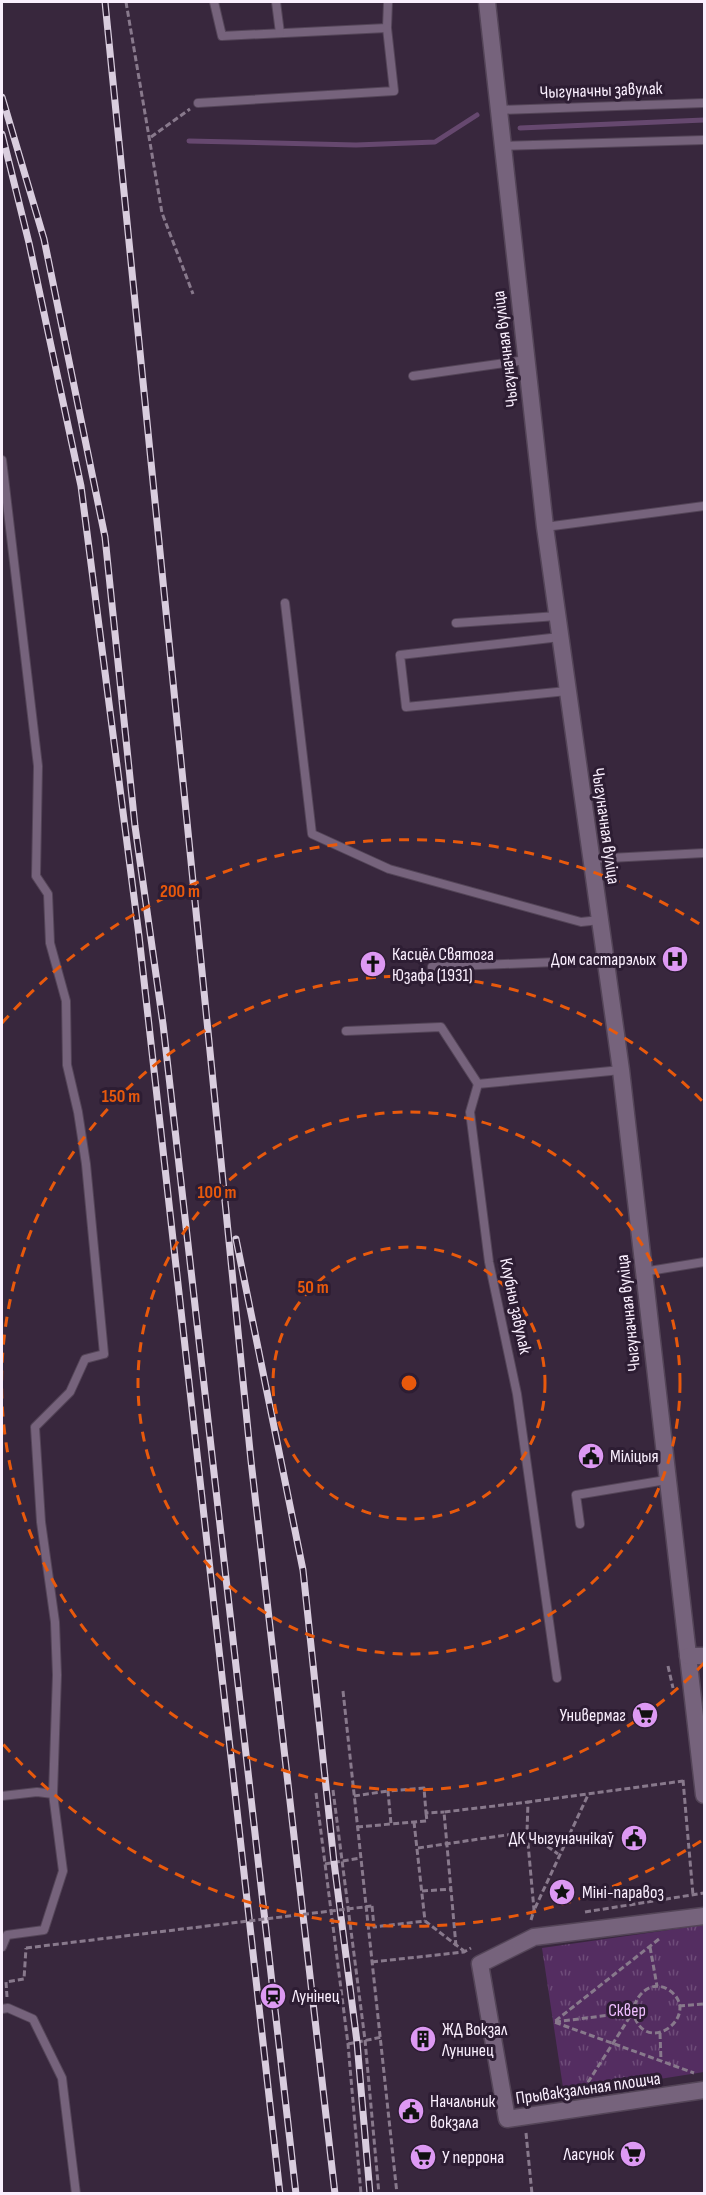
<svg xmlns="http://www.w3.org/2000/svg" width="706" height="2195" viewBox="0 0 706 2195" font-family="'Sofia Sans Condensed',sans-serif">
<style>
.park{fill:url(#park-tufts)}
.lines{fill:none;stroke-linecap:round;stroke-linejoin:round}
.stream{stroke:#66486f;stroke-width:5}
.service-casing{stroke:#544558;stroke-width:10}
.minor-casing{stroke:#544558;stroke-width:19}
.tertiary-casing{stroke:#544558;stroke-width:19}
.path{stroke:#88798c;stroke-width:3;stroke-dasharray:6 3;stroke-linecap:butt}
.service{stroke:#76637c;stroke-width:8}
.minor{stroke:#76637c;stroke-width:16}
.tertiary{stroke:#76637c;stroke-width:16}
.rail-casing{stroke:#d9cdde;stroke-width:7}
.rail{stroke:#2d1d33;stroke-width:4.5;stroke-dasharray:14;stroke-linecap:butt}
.path-bridge{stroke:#88798c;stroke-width:3;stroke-dasharray:6 3;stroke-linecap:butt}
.ring{fill:none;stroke:#e8590c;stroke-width:3;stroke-dasharray:10 8}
.labels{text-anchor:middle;stroke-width:6;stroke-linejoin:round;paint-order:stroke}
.street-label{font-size:18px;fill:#faeffe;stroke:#2d1d33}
.poi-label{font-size:18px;fill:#faeffe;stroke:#2d1d33;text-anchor:start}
.park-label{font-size:18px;fill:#efbeff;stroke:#2d1d33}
.centre{fill:#e8590c;stroke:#2d1d33;stroke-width:3}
.ring-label{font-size:18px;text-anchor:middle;font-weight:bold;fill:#e8590c;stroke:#2d1d33;stroke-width:6;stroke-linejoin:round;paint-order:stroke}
</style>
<defs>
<pattern id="park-tufts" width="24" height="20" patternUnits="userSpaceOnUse" patternTransform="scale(1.5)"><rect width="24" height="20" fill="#542d61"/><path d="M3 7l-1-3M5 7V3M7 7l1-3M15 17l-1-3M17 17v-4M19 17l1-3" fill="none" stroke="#6e4c79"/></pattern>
</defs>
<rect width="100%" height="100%" fill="#38273d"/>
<path class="park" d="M704,1925v147l-140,22 -22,-146z"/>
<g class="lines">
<g class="stream">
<path d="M520,128l184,-8"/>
<path d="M189,141l167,4 79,-3 42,-27"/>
</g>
<defs>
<g id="service">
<path d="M214,2l8,34 165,-8 1,-26"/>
<path d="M276,2l4,31"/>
<path d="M198,103l196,-12 -7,-63"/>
<path d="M498,110l206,-7"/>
<path d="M502,146l202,-6"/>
<path d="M413,376l113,-16"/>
<path d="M2,460l36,306 -2,110 12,18 2,49 16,58 1,64 11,47 8,52 18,190 -19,5 -15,33 -35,35 6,95 14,100 2,53 -4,119"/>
<path d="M545,527l159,-21"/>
<path d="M285,603l27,231 77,35 192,53 19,-2"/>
<path d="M456,623l101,-7"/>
<path d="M560,637l-160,18 6,52 161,-16"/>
<path d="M591,859l113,-6"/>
<path d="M432,967l174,-7"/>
<path d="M346,1031l95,-4 37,57"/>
<path d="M643,1272l61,-10"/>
<path d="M580,1524l-4,-29 90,-15"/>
<path d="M557,1678l-40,-284 -28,-132 -19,-150 8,-28 143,-14"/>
<path d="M2,1796l35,-4 16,2 10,77 -19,59 -37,5 -5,12"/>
<path d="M2,2009l6,-1 25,11 29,59 14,116"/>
</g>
<path id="minor" d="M704,1916l-170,21 -54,27 27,155 197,-29"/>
<g id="tertiary">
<path d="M487,2l58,525 76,543 83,725"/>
<path d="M688,1656h16"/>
</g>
</defs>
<use href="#service" class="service-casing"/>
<use href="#minor" class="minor-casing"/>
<use href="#tertiary" class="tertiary-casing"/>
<g class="path">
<path d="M126,2l36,211 31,81"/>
<path d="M151,137l39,-28"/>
<path d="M668,1666l5,22"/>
<path d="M343,1691l54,503"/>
<path d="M683,1780l10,115"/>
<path d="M333,1790l32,250 14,154"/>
<path d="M316,1793l32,251 13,150"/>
<path d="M354,1796l34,-5"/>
<path d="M426,1813l1,8 -36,3 -3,-33 36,-3 2,25 18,-1"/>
<path d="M414,1822l11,99"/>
<path d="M357,1827l34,-3"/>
<path d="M418,1848l109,-16 31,22"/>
<path d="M325,1864l35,-6"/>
<path d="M422,1891l30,-2"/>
<path d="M372,1906l2,21 51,-6"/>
<path d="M535,1908l53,-113"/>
<path d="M585,1912l119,-19"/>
<path d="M531,1920l3,-10 -7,-78 1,-30 155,-21"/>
<path d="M425,1921l39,30"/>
<path d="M659,1939l-105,83 140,51"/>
<path d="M456,1946l-12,-134 84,-10"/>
<path d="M650,1947l7,39"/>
<path d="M372,1962l92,-10 7,-4"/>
<path d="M7,1997l-1,-15 18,-3 2,-31"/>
<path d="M679,2006l25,-2"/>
<path d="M555,2022l78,-10"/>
<path d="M660,2033l1,28"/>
<path d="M348,2044l34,-7"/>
<path d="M583,2090l50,-78c2,-18 19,-33 36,-22 35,24 -24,70 -36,22"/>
<path d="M526,2133l6,61"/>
</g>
<use href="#service" class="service"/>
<use href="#minor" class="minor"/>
<use href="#tertiary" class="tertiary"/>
<defs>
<g id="rail">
<path d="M105,2l146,1459 84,733"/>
<path d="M2,97l42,142 61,298 30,289 28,198 133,1170"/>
<path d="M2,134l27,109 52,243 58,450 141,1258"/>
<path d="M236,1239l67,331 31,292 23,180 13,152"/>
</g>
</defs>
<use href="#rail" class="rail-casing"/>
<use href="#rail" class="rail"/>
<path class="path-bridge" d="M26,1948l346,-42"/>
</g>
<g class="ring">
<circle cx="409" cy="1383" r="136"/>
<circle cx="409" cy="1383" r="271"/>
<path d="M704 1663A407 407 0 1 1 704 1103"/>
<path d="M701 1841A543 543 0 0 1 2 1743M2 1023A543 543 0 0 1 701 925"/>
</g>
<defs>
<symbol id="hospital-disc" viewBox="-11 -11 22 22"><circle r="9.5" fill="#dd99f3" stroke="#2d1d33"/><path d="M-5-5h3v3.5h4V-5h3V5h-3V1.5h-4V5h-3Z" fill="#111"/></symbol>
<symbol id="church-disc" viewBox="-11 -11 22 22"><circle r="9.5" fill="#dd99f3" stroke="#2d1d33"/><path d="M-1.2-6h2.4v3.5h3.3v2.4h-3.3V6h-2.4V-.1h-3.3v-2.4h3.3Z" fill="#111"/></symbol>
<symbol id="civic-disc" viewBox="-11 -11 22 22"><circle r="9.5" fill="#dd99f3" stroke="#2d1d33"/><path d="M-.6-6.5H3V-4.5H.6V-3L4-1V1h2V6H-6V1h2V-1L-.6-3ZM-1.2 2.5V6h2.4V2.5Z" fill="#111"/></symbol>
<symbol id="supermarket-disc" viewBox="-11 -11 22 22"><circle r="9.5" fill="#dd99f3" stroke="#2d1d33"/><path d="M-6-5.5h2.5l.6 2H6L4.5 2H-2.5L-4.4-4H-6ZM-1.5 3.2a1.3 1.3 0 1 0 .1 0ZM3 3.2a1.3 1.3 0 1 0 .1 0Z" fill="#111"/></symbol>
<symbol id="sight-disc" viewBox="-11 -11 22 22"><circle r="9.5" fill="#dd99f3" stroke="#2d1d33"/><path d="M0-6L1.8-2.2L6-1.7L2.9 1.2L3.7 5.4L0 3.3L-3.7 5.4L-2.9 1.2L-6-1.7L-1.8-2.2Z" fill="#111"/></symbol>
<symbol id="station-disc" viewBox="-11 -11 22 22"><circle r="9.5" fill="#dd99f3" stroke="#2d1d33"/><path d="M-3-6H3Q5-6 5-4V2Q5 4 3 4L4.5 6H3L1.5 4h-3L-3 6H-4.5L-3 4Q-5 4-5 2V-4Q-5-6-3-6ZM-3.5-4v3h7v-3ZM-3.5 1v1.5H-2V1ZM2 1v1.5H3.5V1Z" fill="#111"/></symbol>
<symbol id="building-disc" viewBox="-11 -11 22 22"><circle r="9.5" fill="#dd99f3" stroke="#2d1d33"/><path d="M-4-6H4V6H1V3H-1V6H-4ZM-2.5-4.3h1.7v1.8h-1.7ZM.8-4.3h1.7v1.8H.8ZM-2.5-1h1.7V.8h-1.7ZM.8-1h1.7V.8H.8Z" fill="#111"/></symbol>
</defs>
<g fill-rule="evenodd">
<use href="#hospital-disc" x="660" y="944" width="30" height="30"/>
<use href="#church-disc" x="358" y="949" width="30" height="30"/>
<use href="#civic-disc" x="576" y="1441" width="30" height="30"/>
<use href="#supermarket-disc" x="630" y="1700" width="30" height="30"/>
<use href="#civic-disc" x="619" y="1823" width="30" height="30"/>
<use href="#sight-disc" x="547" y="1877" width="30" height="30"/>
<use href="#station-disc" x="258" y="1981" width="30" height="30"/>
<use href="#building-disc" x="408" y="2024" width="30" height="30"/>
<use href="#civic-disc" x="396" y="2096" width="30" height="30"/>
<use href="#supermarket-disc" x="618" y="2139" width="30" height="30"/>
<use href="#supermarket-disc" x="408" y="2142" width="30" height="30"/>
</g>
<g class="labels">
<g class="street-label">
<text transform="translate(601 90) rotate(-2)" y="6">Чыгуначны завулак</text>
<text transform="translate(505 349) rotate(-97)" y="6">Чыгуначная вуліца</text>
<text transform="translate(606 826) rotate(82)" y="6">Чыгуначная вуліца</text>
<text transform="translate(516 1306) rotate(78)" y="6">Клубны завулак</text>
<text transform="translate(628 1313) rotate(-96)" y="6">Чыгуначная вуліца</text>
<text transform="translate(588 2088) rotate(-8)" y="6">Прывакзальная плошча</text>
</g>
<g class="poi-label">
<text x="392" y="960">Касцёл Святога<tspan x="392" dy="21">Юзафа (1931)</tspan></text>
<text x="656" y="965" text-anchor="end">Дом састарэлых</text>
<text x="610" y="1462">Міліцыя</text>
<text x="626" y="1721" text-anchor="end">Универмаг</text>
<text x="614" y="1844" text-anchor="end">ДК Чыгуначнікаў</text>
<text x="582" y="1898">Міні-паравоз</text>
<text x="292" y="2002">Лунінец</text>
<text x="442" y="2035">ЖД Вокзал<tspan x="442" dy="21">Лунинец</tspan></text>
<text x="430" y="2107">Начальник<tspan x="430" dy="21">вокзала</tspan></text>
<text x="614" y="2160" text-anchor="end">Ласунок</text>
<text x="442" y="2163">У перрона</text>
</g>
<g class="park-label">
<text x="627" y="2016">Сквер</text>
</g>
</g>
<circle cx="409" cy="1383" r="9" class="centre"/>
<g class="ring-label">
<text x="180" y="897">200 m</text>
<text x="121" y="1102">150 m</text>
<text x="217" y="1198">100 m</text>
<text x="313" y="1293">50 m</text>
</g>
<rect width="706" height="2195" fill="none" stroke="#faeffe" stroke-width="6"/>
</svg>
